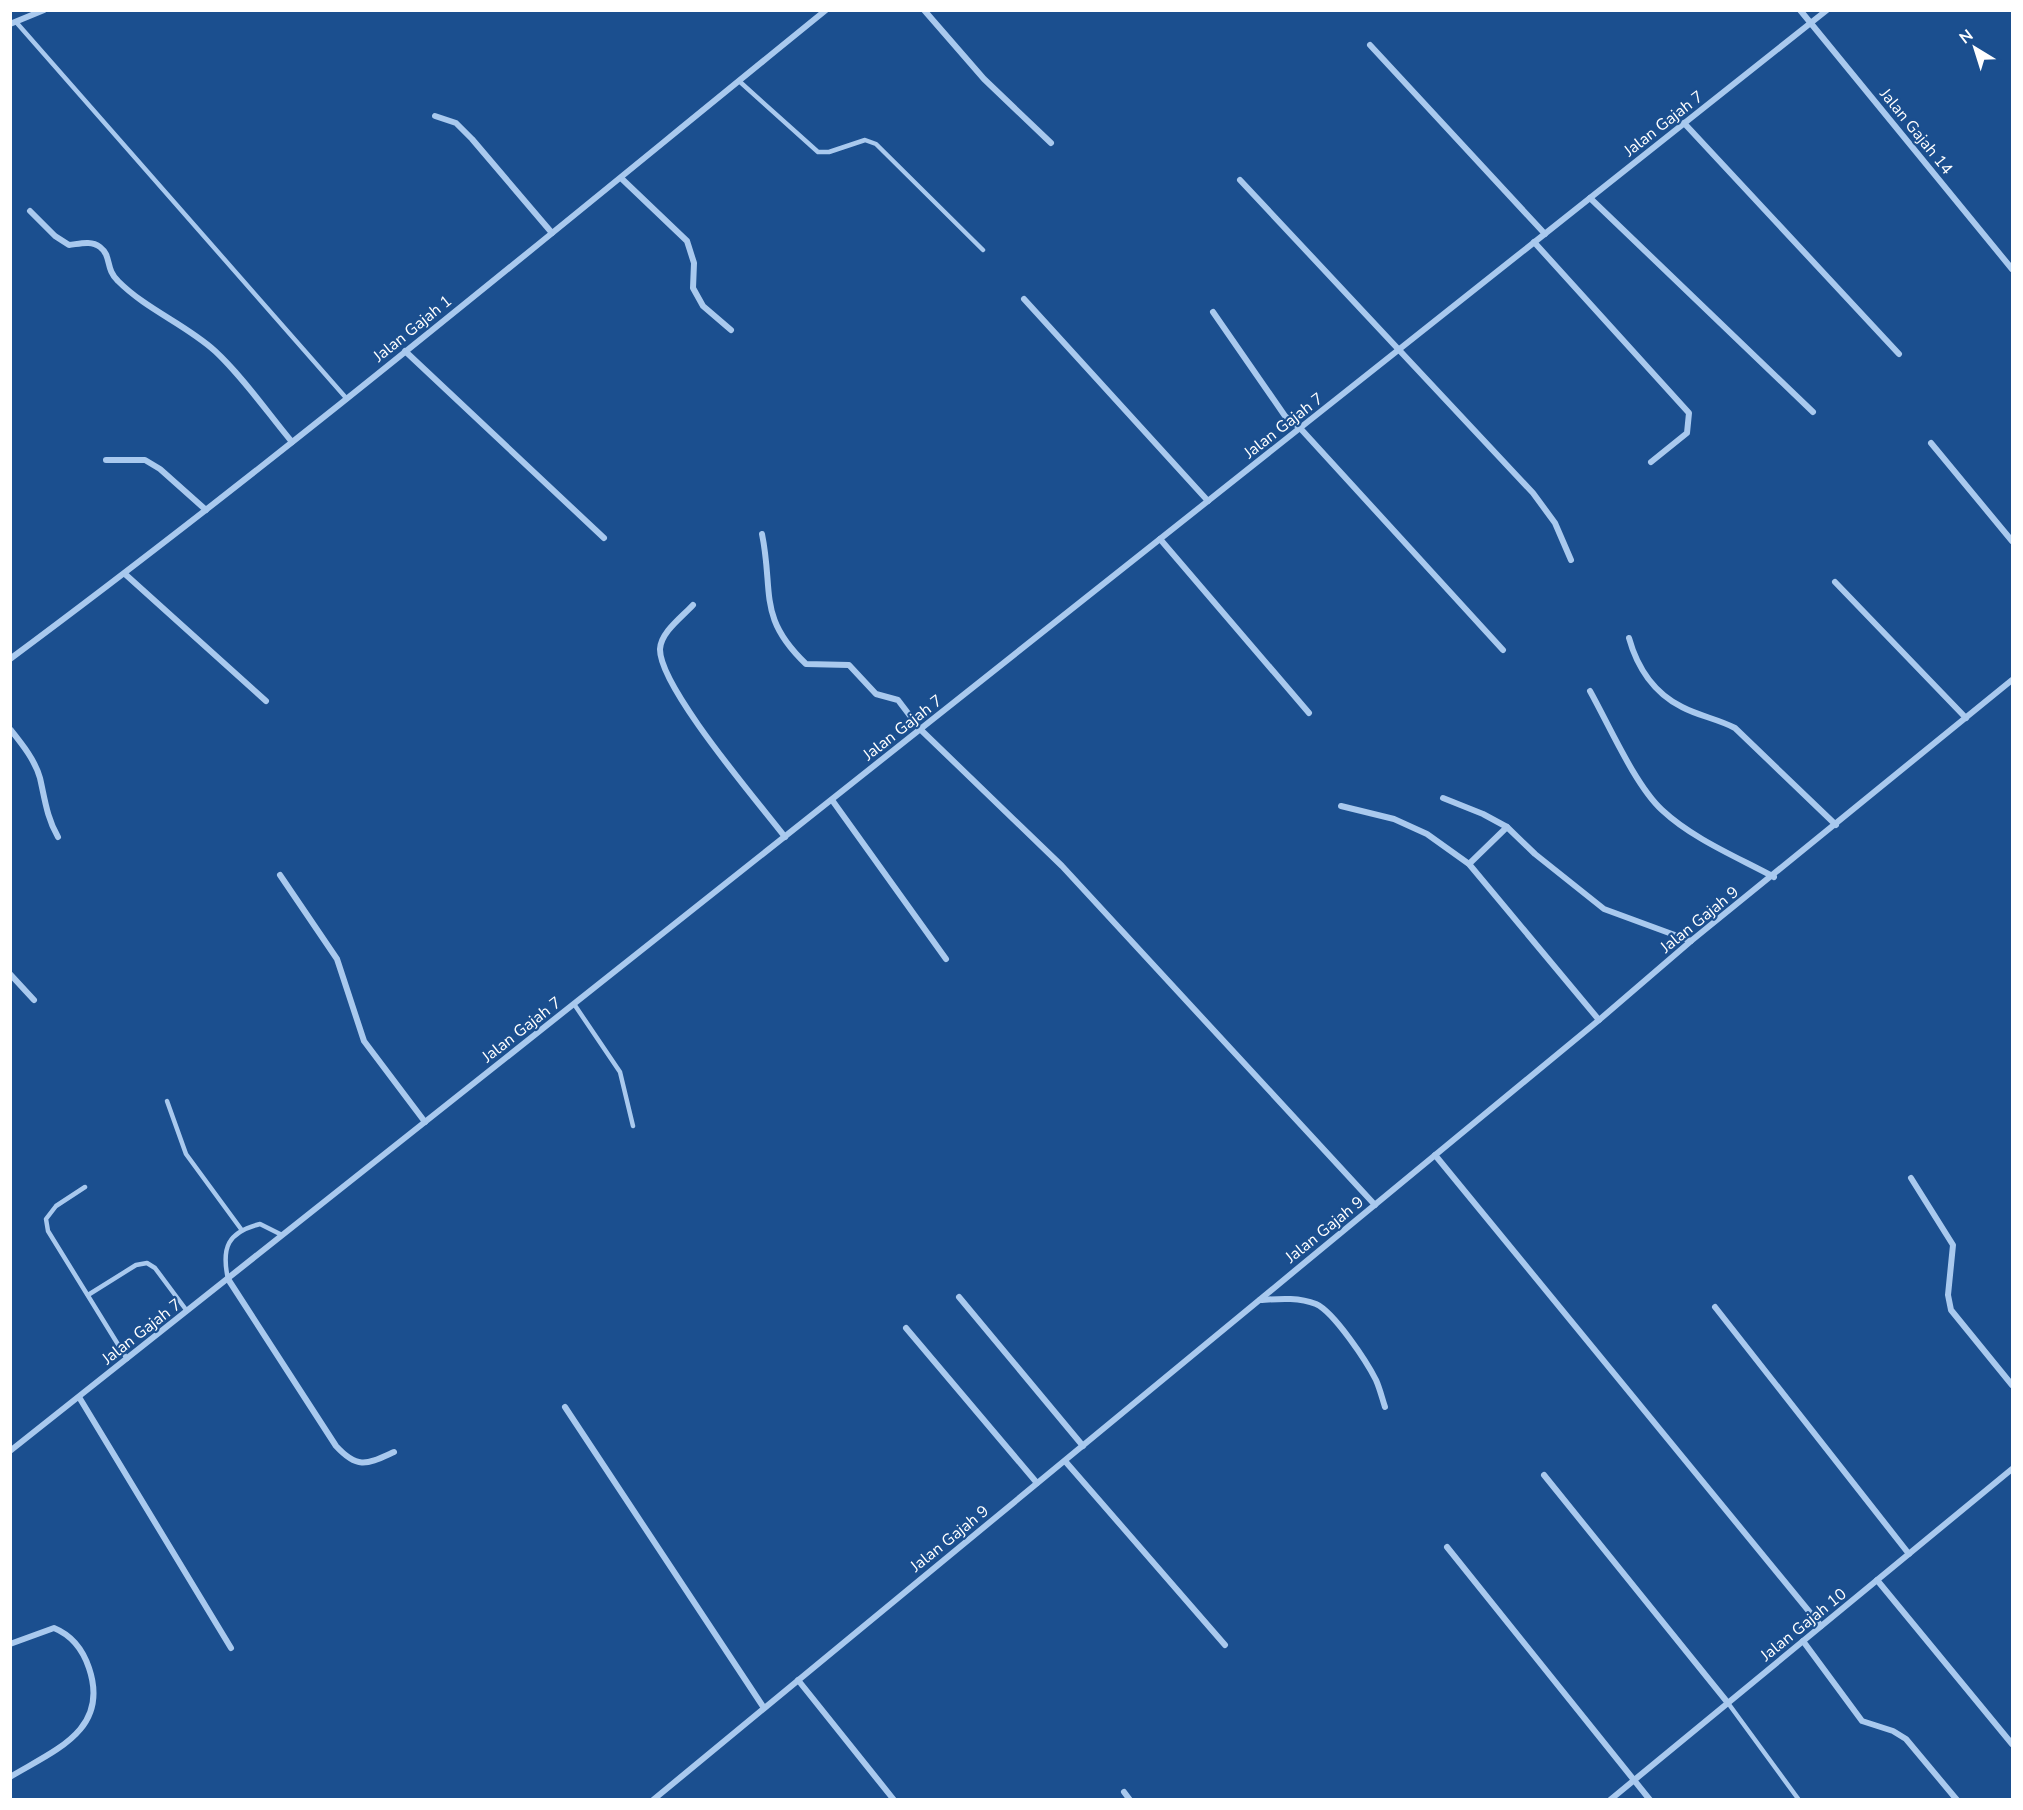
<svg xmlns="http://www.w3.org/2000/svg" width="2023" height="1810" viewBox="0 0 2023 1810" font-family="'Nunito Sans',sans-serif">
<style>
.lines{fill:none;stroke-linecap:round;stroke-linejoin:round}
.service{stroke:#a9c9ee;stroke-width:4.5}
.minor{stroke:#a9c9ee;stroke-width:6}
.labels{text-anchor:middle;stroke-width:4.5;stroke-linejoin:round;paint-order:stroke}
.street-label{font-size:16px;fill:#fff;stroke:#1b4f8f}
</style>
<rect width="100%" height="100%" fill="#1b4f8f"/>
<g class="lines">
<g class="service">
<path d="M16,22l331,377"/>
<path d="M739,81l79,71h11l36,-12 11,4 107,106"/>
<path d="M574,1004l46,68 13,54"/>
<path d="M167,1101l19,53 55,75"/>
<path d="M85,1187l-29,19 -10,13 2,12 79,128"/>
<path d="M228,1279c-7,-32 0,-47 32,-55l22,11"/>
<path d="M88,1295l48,-30 11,-2 8,5 32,43"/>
<path d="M1728,1703l71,97"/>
</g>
<g class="minor">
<path d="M924,10l60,69 67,64"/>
<path d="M1800,10l212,259"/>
<path d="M10,24l34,-14"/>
<path d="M1370,45l175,189"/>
<path d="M435,116l21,7 16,16 80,94"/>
<path d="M1684,123l215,231"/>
<path d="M621,178l66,63 7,22 -1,25 10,18 28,24"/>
<path d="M1240,180l293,313 22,30 16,37"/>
<path d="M1590,198l223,214"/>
<path d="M30,211l25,25 14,9c10,-1 22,-5 31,2 12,9 5,22 18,34 29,29 67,43 97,70 28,26 52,61 77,91"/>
<path d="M1534,242l155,171 -2,20 -36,29"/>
<path d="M1024,299l184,202"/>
<path d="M1213,312l72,104 15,12 203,222"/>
<path d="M405,351l199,187"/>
<path d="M1931,443l81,98"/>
<path d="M106,460h39l15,9 46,41"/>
<path d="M762,534c12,59 -5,83 44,130l43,1 27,29 22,6 22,29 142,137 313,339"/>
<path d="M1160,539l149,174"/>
<path d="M125,574l141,127"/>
<path d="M1835,582l131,136"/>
<path d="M693,605c-11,12 -32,27 -33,44 -1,38 99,154 125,188"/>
<path d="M1629,638c8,29 25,55 53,69 17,9 36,12 53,21l101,97"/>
<path d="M10,659c279,-207 546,-430 816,-649"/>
<path d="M1590,691c19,34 45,94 72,119 31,29 75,47 112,67"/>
<path d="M10,729c12,15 25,31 30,49 5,22 7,40 18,59"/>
<path d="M1443,798l40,16 24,13 28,27 69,55 87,32"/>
<path d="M832,800l114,159"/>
<path d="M1341,806l53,13 33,15 42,30 130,156"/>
<path d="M1469,864l38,-37"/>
<path d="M280,875l57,84 27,82 61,81"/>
<path d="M10,974l24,26"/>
<path d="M1435,1155l386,471"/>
<path d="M1911,1178l42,67 -5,50 3,15 61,75"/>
<path d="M228,1279l108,167c22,24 31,18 58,6"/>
<path d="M959,1297l124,149"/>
<path d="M1260,1300c18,-1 38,-3 56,4 18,8 51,58 60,76 4,9 6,18 9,27"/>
<path d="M1715,1307l194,247"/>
<path d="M906,1328l131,155"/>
<path d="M79,1397l152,251"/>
<path d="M565,1407l199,301"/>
<path d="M10,1451l1817,-1441"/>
<path d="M1065,1461l160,184"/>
<path d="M1544,1475l184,228"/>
<path d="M1447,1547l203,253"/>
<path d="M1877,1580l135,164"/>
<path d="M1803,1641l59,80 31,10 13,8 51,61"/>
<path d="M10,1644l44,-16c17,7 29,22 35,40 21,62 -34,82 -79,109"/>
<path d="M798,1680l96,120"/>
<path d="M1124,1792l6,8"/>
<path d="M653,1800l946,-780 92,-79 321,-261"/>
<path d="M1610,1800l402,-331"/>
</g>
</g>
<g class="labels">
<g class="street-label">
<text transform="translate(1663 123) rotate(-38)" y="6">Jalan Gajah 7</text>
<text transform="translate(1917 131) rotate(51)" y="6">Jalan Gajah 14</text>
<text transform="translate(412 328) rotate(-39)" y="6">Jalan Gajah 1</text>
<text transform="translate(1283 425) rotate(-38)" y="6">Jalan Gajah 7</text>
<text transform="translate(902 727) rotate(-38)" y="6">Jalan Gajah 7</text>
<text transform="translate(1699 919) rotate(-39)" y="6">Jalan Gajah 9</text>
<text transform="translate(521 1029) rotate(-38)" y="6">Jalan Gajah 7</text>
<text transform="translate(1324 1229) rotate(-39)" y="6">Jalan Gajah 9</text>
<text transform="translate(141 1331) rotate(-38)" y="6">Jalan Gajah 7</text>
<text transform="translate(949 1538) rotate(-39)" y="6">Jalan Gajah 9</text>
<text transform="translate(1803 1624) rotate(-39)" y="6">Jalan Gajah 10</text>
</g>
</g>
<rect width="2023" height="1810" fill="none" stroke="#ffffff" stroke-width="24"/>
<g transform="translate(1975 48) rotate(322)" stroke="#1b4f8f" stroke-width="4.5" paint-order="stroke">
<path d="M0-4.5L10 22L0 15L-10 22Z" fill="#ffffff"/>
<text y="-9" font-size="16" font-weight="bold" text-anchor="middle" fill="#ffffff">N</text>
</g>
</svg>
